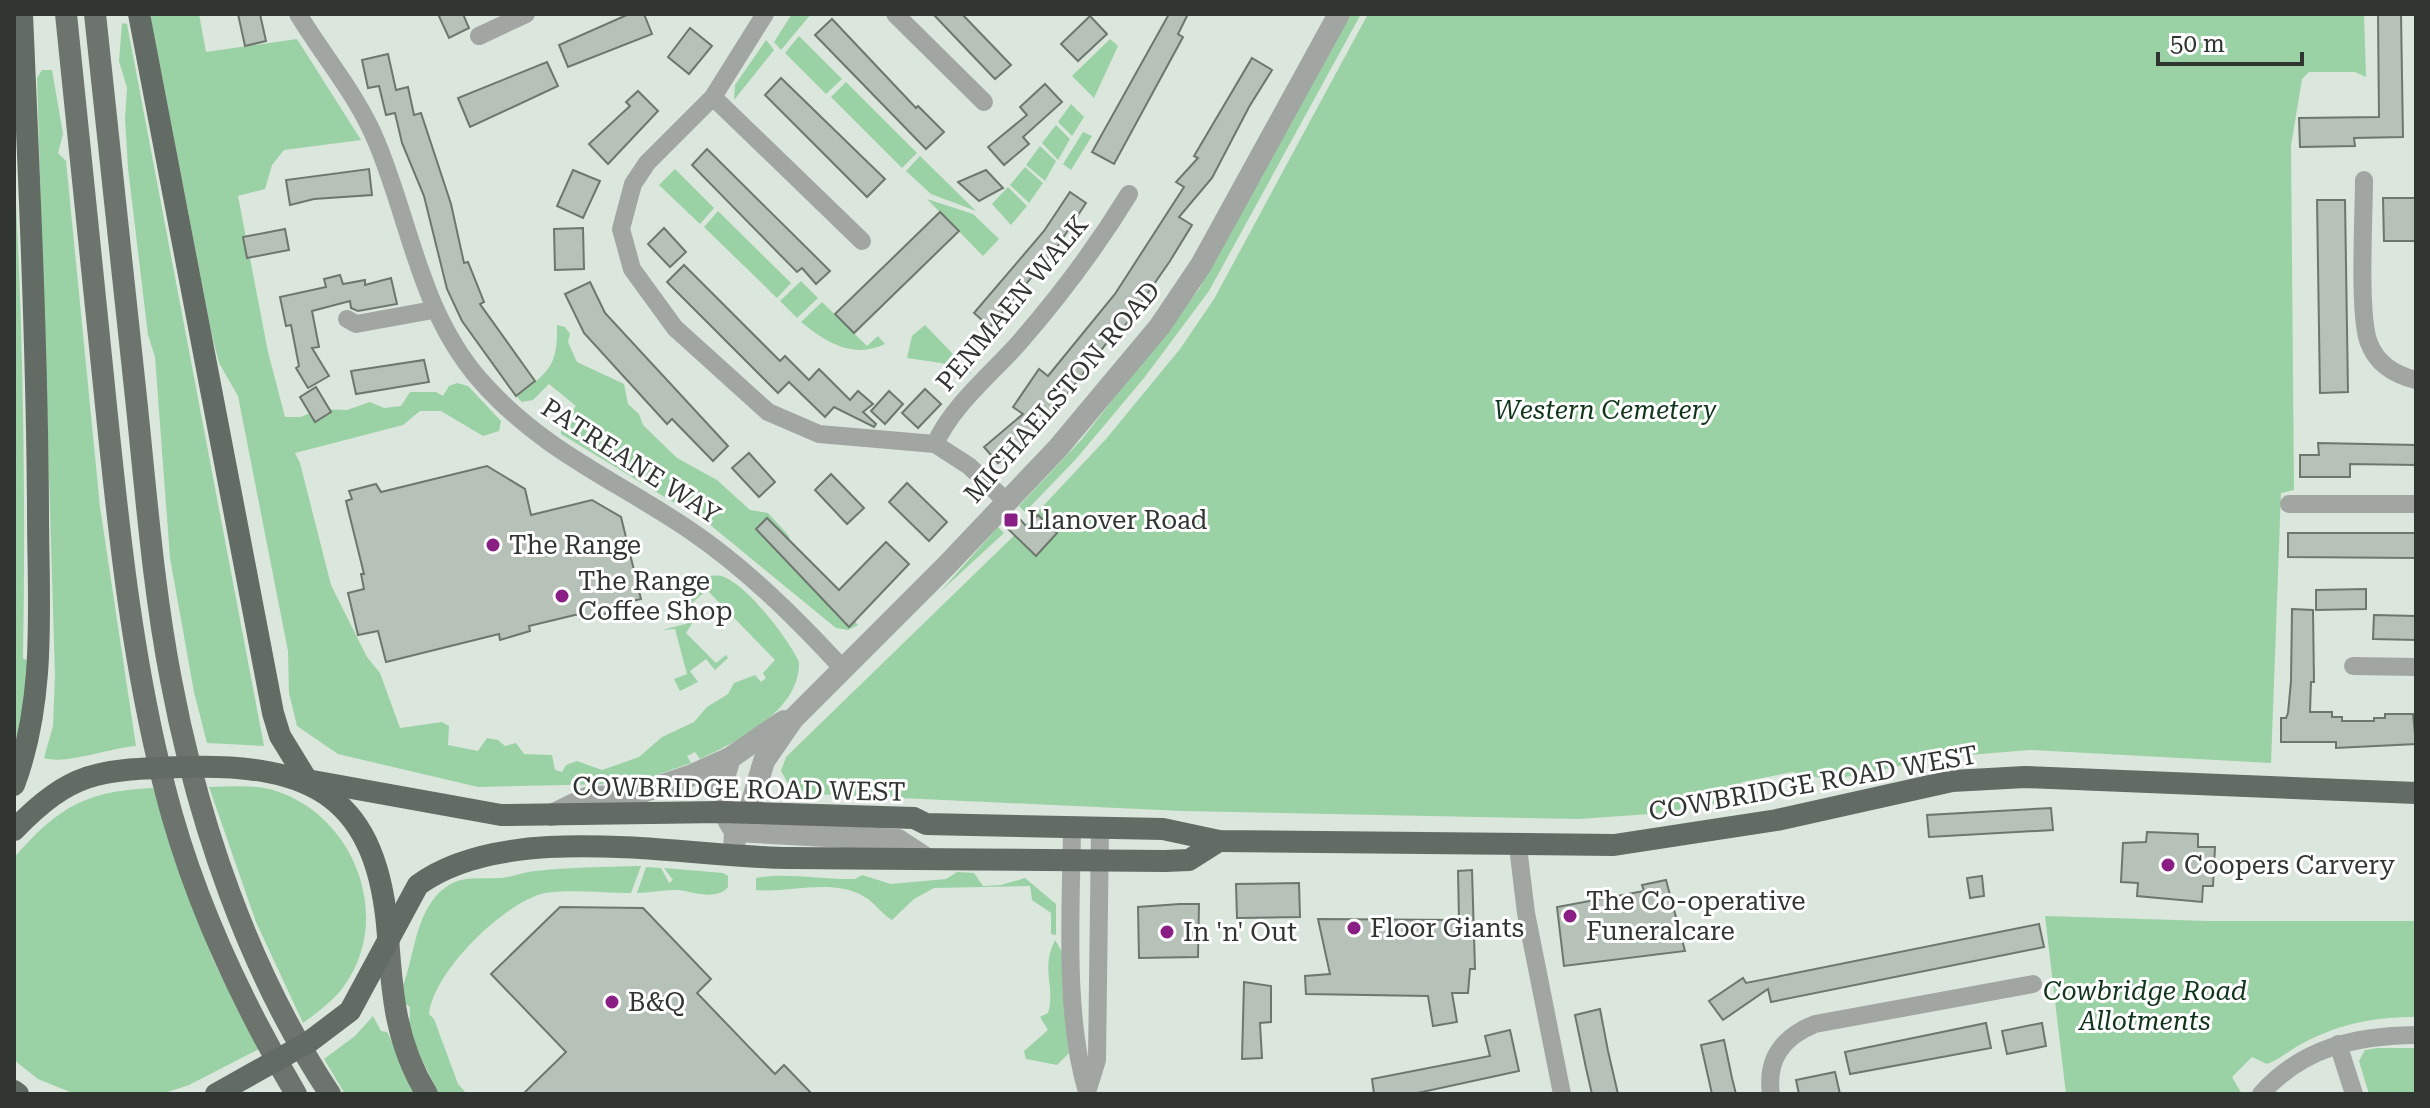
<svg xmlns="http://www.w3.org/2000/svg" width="2430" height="1108" viewBox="0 0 2430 1108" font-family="'Roboto Serif',serif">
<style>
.green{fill:#9bd2a5}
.building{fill:#b6c1b8;stroke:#6d776e;stroke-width:2}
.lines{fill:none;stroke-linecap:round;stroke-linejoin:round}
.minor{stroke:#a2a6a2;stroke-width:18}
.tertiary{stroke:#a2a6a2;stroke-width:22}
.primary{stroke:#6c746d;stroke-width:22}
.trunk{stroke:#626b64;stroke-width:22}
.poi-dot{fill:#891f84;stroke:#fff;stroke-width:3}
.labels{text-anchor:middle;stroke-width:6;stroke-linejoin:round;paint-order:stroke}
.street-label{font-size:26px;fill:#313531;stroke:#fff}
.park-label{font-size:26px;font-style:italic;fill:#11351b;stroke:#fff}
.poi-label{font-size:26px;fill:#313531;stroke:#fff;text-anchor:start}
</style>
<rect width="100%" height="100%" fill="#dbe6dd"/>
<g class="green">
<path d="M150,14h49l7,38 91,-13 64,101 -77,10 -12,15 -7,24 -27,7 30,156 17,65h16l18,-8 28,1 23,-8 14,6 17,-2 9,-14h26l7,4 6,-10 8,-3 11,3 33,35 -2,10 -16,5 -42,-25h-21l-17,14 -108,28 5,10 31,122 36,72 13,16 20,55 42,-6 7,4 -1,19 30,6 9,-13 11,2 7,6 11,-3 8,11 28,1 3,15 7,2 4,-7 11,-4 25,9 37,-13 23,-20 32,-15 13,-15 21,-13 6,-11 21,-8 6,7 5,-4 -3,-5 12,-13 -68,-70 -16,14 -9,-2 -1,-8c7,-10 29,-23 43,-17 24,9 65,63 75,85 1,49 -61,79 -99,97l-5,-7 -8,4 4,7 -40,14 -42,7 -131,3 -140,-33 -41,-28 -8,-33 -1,-42 -50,-255 -19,-33 -8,-32z"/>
<path d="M792,14h19l-30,36 -7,-8z"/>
<path d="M1351,14h10l-152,277 -65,87 -68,81 -51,53 -6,-6 63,-67 117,-150z"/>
<path d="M1368,14h996l2,63 -11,-5h-46l-7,7 -11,67 3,344 -13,3 -10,270 -241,-13 -86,7 -103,21 -15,1 -34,-7 -50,10 -22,21 -70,11 -71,5 -397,-8 -367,-17 -24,-5 -10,-18 5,-14 242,-235 78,-83 74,-90 34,-50z"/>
<path d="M122,23l5,1 137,722 -57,-3 -13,-51 -24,-134 -15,-201 -7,-22 -20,-167 -3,-49 2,-31 -8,-27z"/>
<path d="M799,36l43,43 -16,15 -41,-41z"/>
<path d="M1110,39l8,7 -24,52 -22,-22z"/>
<path d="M766,40l8,10 -40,50 1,-15z"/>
<path d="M42,70h10l11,64 -5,19 8,8 34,346 36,239c-27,2 -70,19 -92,12l9,-32 2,-50 -18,-598z"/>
<path d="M846,82l71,71 -15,15 -71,-71z"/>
<path d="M1071,104l13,13 -12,19 -14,-14z"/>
<path d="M1056,125l14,14 -12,21 -16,-17z"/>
<path d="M1083,132l9,4 -21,34 -8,-6z"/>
<path d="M1040,146l16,15 -11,20 -19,-16z"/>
<path d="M920,156l56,55 -45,-17 -25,-23z"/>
<path d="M14,162c9,165 12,330 9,496l5,3 -3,42 -11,46z"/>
<path d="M1025,167l18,16 -14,20 -19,-18z"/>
<path d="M675,169l39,39 -14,16 -41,-39z"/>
<path d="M1008,187l19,19 -16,19 -19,-21z"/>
<path d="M927,199l46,15 26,25 -16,17z"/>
<path d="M718,211l73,72 -14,15 -73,-71z"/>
<path d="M801,281l17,17 -21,20 -17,-17z"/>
<path d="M822,302l45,44 11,-10 7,8c-32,15 -58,-1 -84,-22z"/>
<path d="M557,325l8,2 5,7 -2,8 9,20 47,22 4,20 11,10 4,11 34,33 40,22 33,30 18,3 20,22 12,27 58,63 -10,5 -12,-2 -127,-104 -148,-90v-10l15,-18 -27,-22 -16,16 -11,2 -5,-5c31,-26 41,-29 40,-72z"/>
<path d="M925,325l47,49 -31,-11 -34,-5 5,-22z"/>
<path d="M998,527l6,6 -64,59z"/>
<path d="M693,622l-7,11 30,30 10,-8 2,3 -13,12 -9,-11 -16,12 8,11 -18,9 -6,-12 13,-5 -12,-45 -13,1z"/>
<path d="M209,787c22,0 46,-3 67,4 78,25 118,126 68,195 -10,14 -27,27 -41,37l-47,-101z"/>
<path d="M153,788l60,172 46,89 -70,36 -27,9h-87l-37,-15 -24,-19v-202c44,-51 72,-67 139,-70z"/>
<path d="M641,866l-10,27c-22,0 -65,-4 -86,0 -41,9 -112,79 -116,121l5,5 24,65 9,10h-28l-30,-60 1,-27 -6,-4 -2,-15c12,-29 12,-66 34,-92 20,-22 37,-17 62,-18 12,0 25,-6 37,-7 35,-4 70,-4 106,-5z"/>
<path d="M646,867l15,1 8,15 4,-3 -9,-12 59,5 5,3v11c-10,12 -30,7 -43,4 -14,-3 -34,2 -48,2z"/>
<path d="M957,872l17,1 9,13 18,-1 24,-7 31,26v31l-5,-1v-21l-19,-13 -2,-14 -96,2 -20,11 -22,21c-11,-6 -17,-18 -29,-24 -30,-18 -74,-3 -107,-6v-12c31,-6 66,2 99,1l7,-4 29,9 55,-5z"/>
<path d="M2045,916l164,5h207v96c-41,0 -74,6 -111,25 -13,6 -24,17 -38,22l-15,-7 -20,20 10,17h-176z"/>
<path d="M1055,940l16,27 -1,85 -13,13 -31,-6 -2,-8 24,-21 -8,-13 8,-4c8,-28 -8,-42 7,-73z"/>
<path d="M373,1016l8,15 6,1 31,62h-73l-21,-35 31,-23z"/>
<path d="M2378,1048h38v46h-47l-10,-33 6,-11z"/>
</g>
<g class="building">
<path d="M238,14h22l6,27 -21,5z"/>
<path d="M438,14h25l6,14 -20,10z"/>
<path d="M629,14h15l8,20 -84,33 -9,-22z"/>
<path d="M933,14h29l49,51 -16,14z"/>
<path d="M1169,14h19l-10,20 5,3 -69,127 -22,-12z"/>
<path d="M2378,14h23l2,123 -49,1 1,8 -55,1 -1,-29 80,-1z"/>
<path d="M1090,16l17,18 -29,27 -17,-17z"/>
<path d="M832,19l84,89 2,-2 26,26 -18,17 -111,-114z"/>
<path d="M690,28l22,18 -23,28 -21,-17z"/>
<path d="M388,54l8,36 12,-3 6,28 7,-2 30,91 13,59 4,-1 16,40 -4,2 55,77 -19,15 -54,-75 -15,-32 -23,-93 -22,-53 -7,-30 -9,2 -7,-29 -11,2 -6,-28z"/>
<path d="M1252,58l20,12 -23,37 -37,71 -33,39 13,8 -22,36 -57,82 -4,-3 -67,87 -44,36 -14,-16 39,-33 -10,-7 26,-38 9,7 67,-82 69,-107 -8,-5 22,-24 -4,-2z"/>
<path d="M547,62l11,24 -88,41 -12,-29z"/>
<path d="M781,78l104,101 -18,18 -102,-102z"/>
<path d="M1045,84l17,18 -39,35 6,7 -25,21 -16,-18 39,-32 -7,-8z"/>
<path d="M638,91l20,20 -50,53 -19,-20 41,-38 -4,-4z"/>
<path d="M707,149l123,122 -14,13 -14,-16 -5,4 -105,-107z"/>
<path d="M369,169l3,26 -58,4 -24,6 -4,-25z"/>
<path d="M573,170l27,11 -17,37 -26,-12z"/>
<path d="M986,170l17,18 -24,13 -21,-19z"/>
<path d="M1070,192l16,11 -29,44 -67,80 -16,-14 70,-82z"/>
<path d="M2383,198h33v43h-32z"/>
<path d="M2317,200h28l3,192 -28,1z"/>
<path d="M940,212l19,19 -105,102 -19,-19z"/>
<path d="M583,228l1,41 -29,1 -1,-41z"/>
<path d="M664,228l22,24 -16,15 -22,-23z"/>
<path d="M285,229l4,21 -42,8 -4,-21z"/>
<path d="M684,265l96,96 5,-5 24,24 10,-11 31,31 8,-9 15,13 -10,8 13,12 -2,3 -40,-20 -9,10 -36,-35 -11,11 -111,-111z"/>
<path d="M340,275l3,9 22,-4v5l26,-7 6,26 -39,7 -7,-3 -1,-7 -38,10 7,36 -7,1 17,28 -21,12 -12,-20 3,-2 -8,-41 -5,1 -6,-29 46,-10 -2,-8z"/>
<path d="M590,282l15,31 123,133 -15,15 -41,-42 -5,5 -83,-91 -19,-39z"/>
<path d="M424,360l5,22 -73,12 -5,-23z"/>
<path d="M316,387l15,25 -16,10 -15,-25z"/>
<path d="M925,389l16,15 -23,24 -16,-15z"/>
<path d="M889,391l14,13 -18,20 -14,-13z"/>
<path d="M2318,443l98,2v20l-66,-1v13h-50v-22h19z"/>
<path d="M749,453l26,29 -16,15 -27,-29z"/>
<path d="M487,466l38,23 6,26 61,-15 29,17 20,82 -34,8 2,6 -29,6 -1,-5 -50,12 1,5 -30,9 -1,-6 -113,28 -8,-31 -20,4 -10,-42 16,-4 -3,-15h3l-18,-73 6,-2 -3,-8 27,-7 5,8z"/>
<path d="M831,474l33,34 -17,16 -32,-34z"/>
<path d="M907,483l40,39 -18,19 -40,-39z"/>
<path d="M1015,514l12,13 11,-12 19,18 -21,23 -32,-31z"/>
<path d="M767,518l72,72 47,-48 23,22 -60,63 -93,-98z"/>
<path d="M2288,533h128v25l-128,-1z"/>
<path d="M2366,589v20l-50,1v-20z"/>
<path d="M2292,609l21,1 1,72h-3l-1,30h22v5h10v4h32v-3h11v-4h28l3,30 -80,4v-6h-55v-24h5l2,-5 3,-32z"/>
<path d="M2374,615l42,1v24l-43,-1z"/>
<path d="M2051,808l2,22 -124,7 -2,-22z"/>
<path d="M2147,832l51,2v13h17l-2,39h-10l-1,16 -65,-6 1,-13 -17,-1 2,-39 23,-1z"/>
<path d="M1472,870l3,99h-5l-2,24h-16l5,29 -24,4 -5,-30 -122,-2 -1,-18 25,-2 -12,-55 141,1 -1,-49z"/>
<path d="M1982,876l2,20 -14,2 -3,-20z"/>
<path d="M1666,880l19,71 -121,15 -7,-59 87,-16 -2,-6z"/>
<path d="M1299,883l1,34 -63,1 -1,-34z"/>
<path d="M1180,904h19l-1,53 -59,1 -1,-51z"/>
<path d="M560,907l83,1 68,71 -14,14 78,81 9,-9 28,29h-289l43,-42 -75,-78z"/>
<path d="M2039,924l5,23 -273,55 -3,-13 -45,31 -14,-19 34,-23 3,5z"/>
<path d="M1244,982l27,4v36l-11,1 2,35 -20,1z"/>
<path d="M1600,1009l8,42 10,43h-26l-6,-26 -11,-53z"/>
<path d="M1986,1023l5,25 -141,26 -5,-22z"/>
<path d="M2042,1023l4,23 -39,8 -5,-23z"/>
<path d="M1510,1030l9,41 -106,23h-39l-2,-15 118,-23 -5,-20z"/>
<path d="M1724,1040l8,38 4,16h-24l-11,-49z"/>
<path d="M1835,1072l5,22h-41l-3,-14z"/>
</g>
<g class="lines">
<g class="minor">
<path d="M298,14c26,43 60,82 79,129 34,82 43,168 103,237 62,71 136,100 211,151 57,39 106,88 153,139"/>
<path d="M765,14l-52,83 -66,66 -14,21 -12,45 11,40 43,59 93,84 51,22 116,10 34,22 38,36"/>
<path d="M895,14l89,88"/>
<path d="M479,36l47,-22"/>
<path d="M713,97l149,144"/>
<path d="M2364,180c0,35 -6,136 5,163 8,21 26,32 47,37"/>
<path d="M347,319l9,5 77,-14"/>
<path d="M935,444c18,-39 55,-69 83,-100 41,-47 78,-96 111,-150"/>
<path d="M2289,504h127"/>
<path d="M2353,666l63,1"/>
<path d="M1072,828c-1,82 -8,187 15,264"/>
<path d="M1518,847l8,66 36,181"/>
<path d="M2338,1044l16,50"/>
<path d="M1087,1092l10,-32 3,-231"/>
<path d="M1771,1094c-5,-35 12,-57 44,-70l218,-40"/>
<path d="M2261,1094c42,-47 94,-58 155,-59"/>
</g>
<g class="tertiary">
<path d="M730,758c-10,31 -14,46 5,73l163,9 29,19"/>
<path d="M552,815l35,-17 49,-4 54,-18 40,-18 54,-37"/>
<path d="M734,854l1,-23 14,-19 15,-51 29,-42 154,-154 111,-117 102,-122 41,-61 138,-251"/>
</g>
<g class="primary">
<path d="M66,14c13,120 25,241 37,362 14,138 27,277 62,413 27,107 75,210 131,305"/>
<path d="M95,14c14,128 27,256 41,384 10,94 17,189 35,282 27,143 78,292 159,414"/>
<path d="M388,937c4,58 8,107 39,157"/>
</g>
<g class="trunk">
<path d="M139,14l134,699 7,23 27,44"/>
<path d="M307,780l194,35 220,-3 193,6 12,6 237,5 56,12 395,4 163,-25 175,-39 73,-4 391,16"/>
<path d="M14,785c33,-88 24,-183 24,-275 -1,-165 -9,-331 -16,-496"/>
<path d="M14,830c59,-61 87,-60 169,-63 131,-4 195,30 205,169"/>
<path d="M14,1091l4,3"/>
<path d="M216,1094l93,-52 41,-31 68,-126c90,-66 266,-28 370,-27 126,2 251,1 377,3l24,-1 30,-19"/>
</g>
</g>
<g class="poi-dot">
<rect x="1003" y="512" width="16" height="16" rx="4"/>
<circle cx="493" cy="545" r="8"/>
<circle cx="562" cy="596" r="8"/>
<circle cx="2168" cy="865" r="8"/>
<circle cx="1570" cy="916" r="8"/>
<circle cx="1354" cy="928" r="8"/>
<circle cx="1167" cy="932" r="8"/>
<circle cx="612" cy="1002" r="8"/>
</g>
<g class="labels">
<g class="street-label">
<text transform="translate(1012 303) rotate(-50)" y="9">PENMAEN WALK</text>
<text transform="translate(1062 392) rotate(-49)" y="9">MICHAELSTON ROAD</text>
<text transform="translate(631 461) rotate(33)" y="9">PATREANE WAY</text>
<text transform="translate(1813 783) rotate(-10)" y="9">COWBRIDGE ROAD WEST</text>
<text transform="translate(739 789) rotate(1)" y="9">COWBRIDGE ROAD WEST</text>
</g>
<g class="park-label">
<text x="1605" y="419">Western Cemetery</text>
<text x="2145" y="1000">Cowbridge Road<tspan x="2145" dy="30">Allotments</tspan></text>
</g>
<g class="poi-label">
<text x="1027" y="529">Llanover Road</text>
<text x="509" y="554">The Range</text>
<text x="578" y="590">The Range<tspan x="578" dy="30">Coffee Shop</tspan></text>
<text x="2184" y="874">Coopers Carvery</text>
<text x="1586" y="910">The Co-operative<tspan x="1586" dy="30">Funeralcare</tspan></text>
<text x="1370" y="937">Floor Giants</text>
<text x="1183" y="941">In 'n' Out</text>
<text x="628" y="1011">B&amp;Q</text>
</g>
</g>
<rect width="2430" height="1108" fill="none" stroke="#313531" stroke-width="32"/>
<path d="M2158 52v12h144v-12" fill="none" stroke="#313531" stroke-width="4"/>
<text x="2170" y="52" font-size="24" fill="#313531" stroke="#ffffff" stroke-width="6" paint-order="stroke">50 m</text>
</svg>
